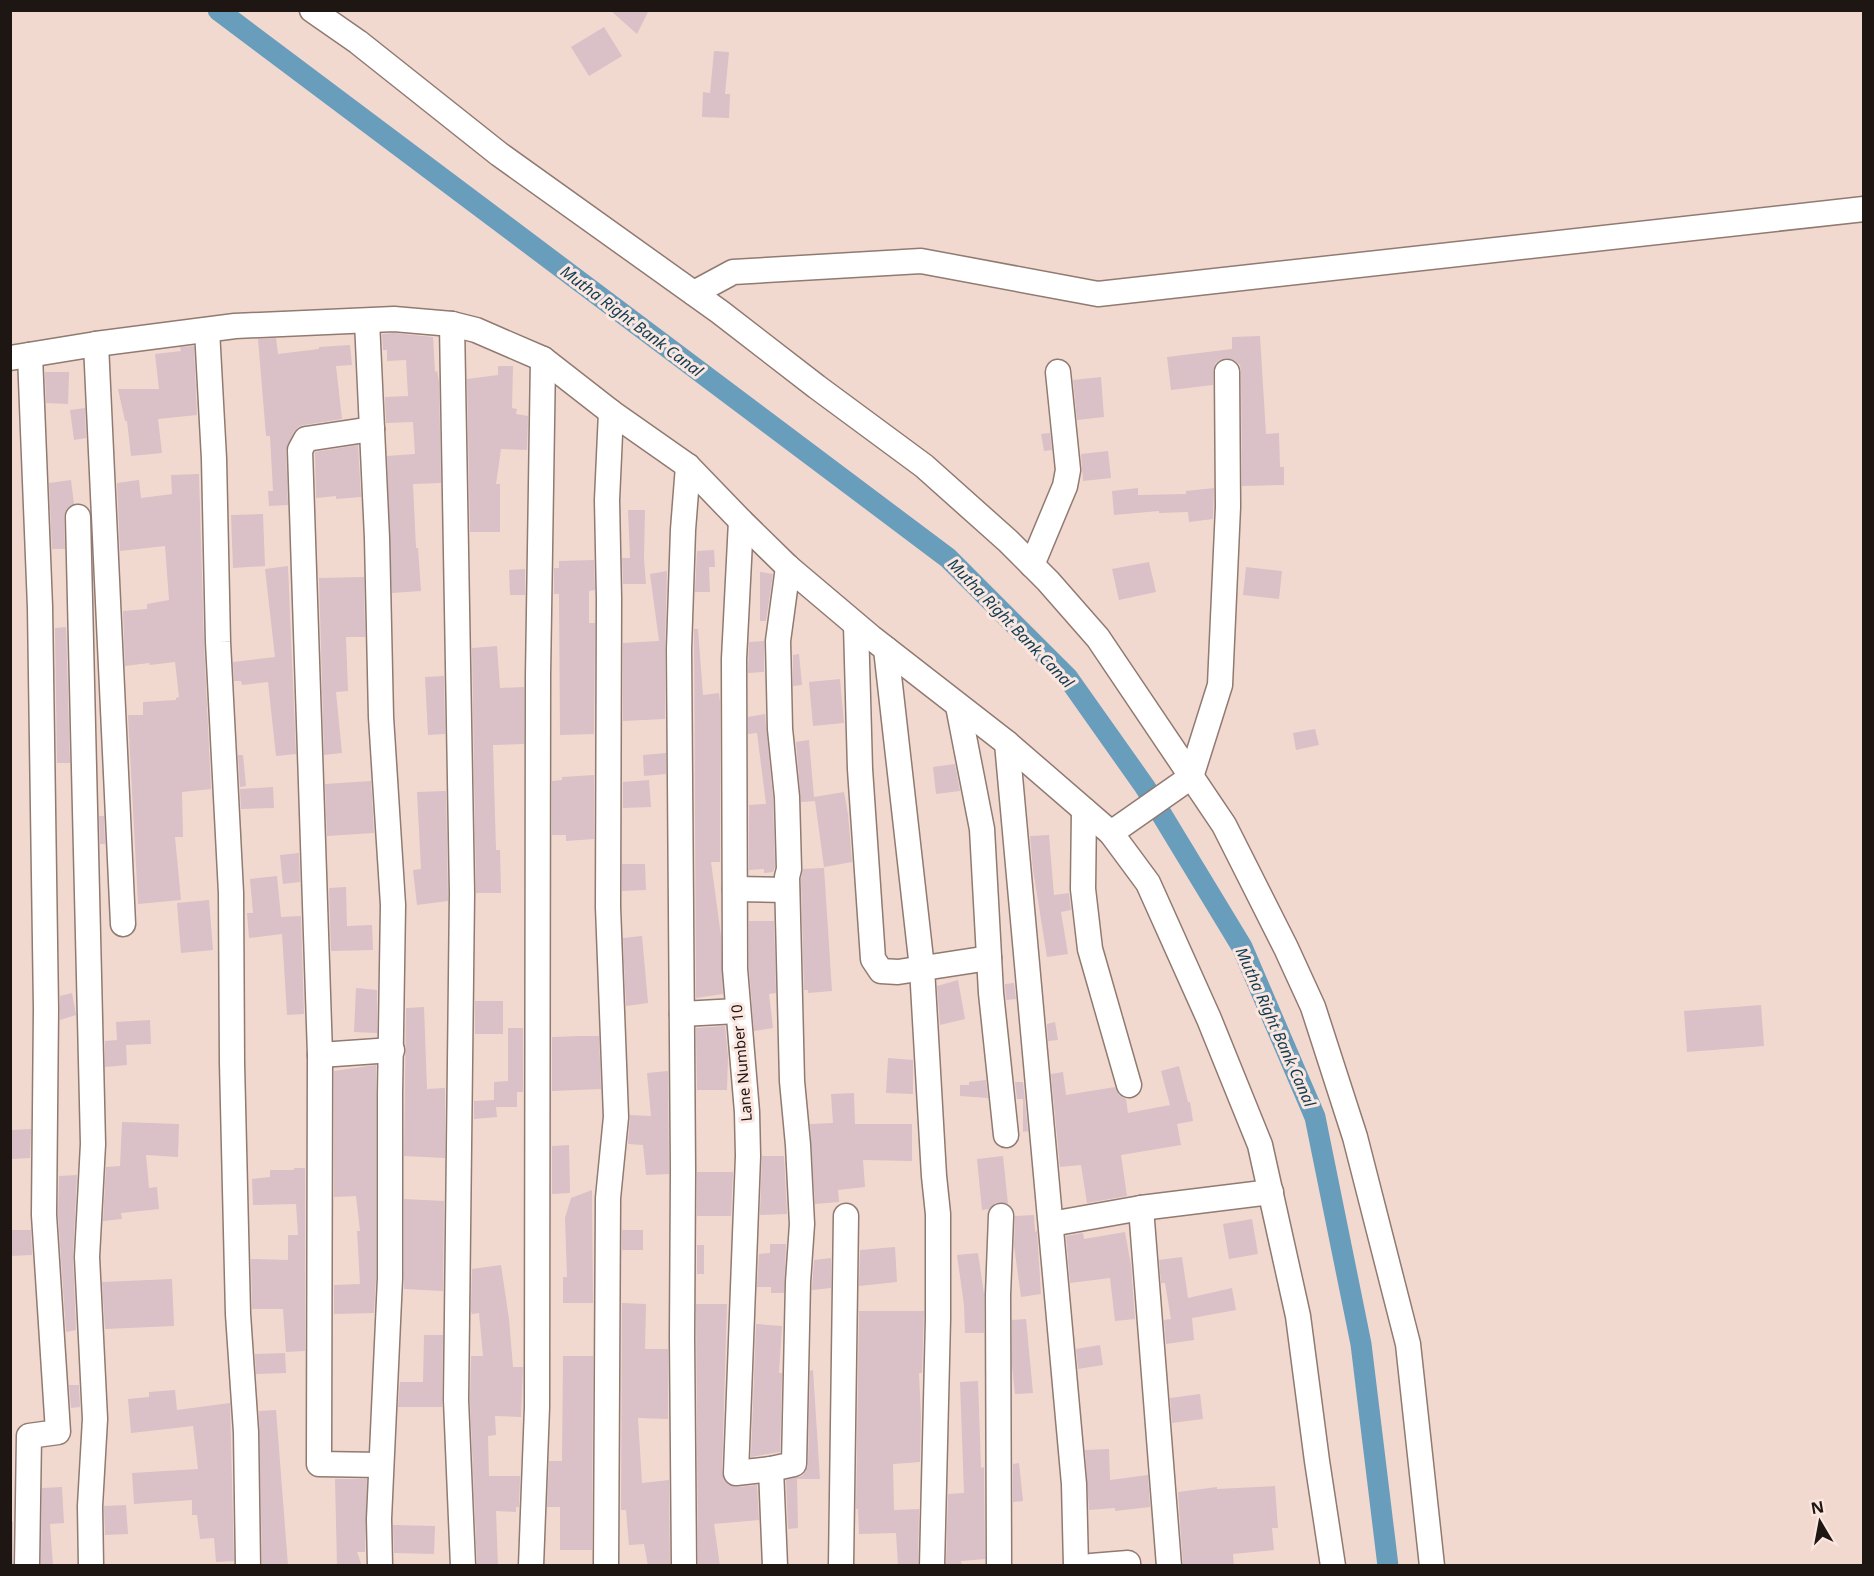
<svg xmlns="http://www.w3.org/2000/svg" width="1874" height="1576" viewBox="0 0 1874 1576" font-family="'Noto Sans',sans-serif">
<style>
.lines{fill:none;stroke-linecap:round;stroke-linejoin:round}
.canal{stroke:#699dbc;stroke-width:21}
.building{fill:#dac0c7}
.minor-casing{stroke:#907a71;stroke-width:27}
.minor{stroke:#fff;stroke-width:24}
.labels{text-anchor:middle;stroke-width:6;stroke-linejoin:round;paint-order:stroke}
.street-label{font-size:15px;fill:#1e1612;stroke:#fbe7df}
.water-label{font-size:16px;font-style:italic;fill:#0f3c52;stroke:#fbe7df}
</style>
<rect width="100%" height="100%" fill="#f2d9cf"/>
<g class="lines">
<path class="canal" d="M218,10l730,548 120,120 77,109 97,160 73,170 46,227 27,222"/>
</g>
<g class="building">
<path d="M610,10h39l-12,24z"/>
<path d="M604,27l18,29 -33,20 -18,-29z"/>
<path d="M714,51l15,1 -4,42h5l-1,24 -27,-1 1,-25 7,1z"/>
<path d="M394,333l39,4 2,35 2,-1 2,11 2,101 -28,1 3,64h2l3,43 -29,2 -5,-137 28,-2 -2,-32 -27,1 -1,-26 23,-1 -2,-36 -19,1v-11h-4l-1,-16z"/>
<path d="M1260,336l6,98 13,-1 1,34h4v18l-42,1 -1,-114 -1,-7 -6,-5 -8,-2 -7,2 -4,4 -2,8v13l-42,5 -4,-33 65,-8v-12z"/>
<path d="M276,338l2,16 41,-5v-2l31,-2 2,20 -16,1 6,53 -38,6 -6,2 -4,5 -8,18 2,55 -19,1 -1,-15h5l-3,-55h-4l-8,-97z"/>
<path d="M194,346l3,69 -39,4 4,34 -31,3 -4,-35h-2l-7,-32h41l-4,-35 26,-3 -1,-4z"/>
<path d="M498,366h15l-1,42 5,1 -1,5 12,2 -1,34 -26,-1 -5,35h4v48h-30l-3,-153 31,-4z"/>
<path d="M45,372h24l-1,32 -22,-1z"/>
<path d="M1101,377l3,40 -27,3 -4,-40z"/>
<path d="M85,408l1,30 -12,2 -4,-30z"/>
<path d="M1050,433l2,17 -8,1 -3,-17z"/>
<path d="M358,445l3,52 -25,2v-3l-20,2 -1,-46z"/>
<path d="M1108,451l3,27 -28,3 -2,-27z"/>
<path d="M199,474l5,169 7,146 -29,3 1,45h-8l6,63 -43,4 -10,-189h15v-13l33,-2v-2l3,-1 -4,-35 -25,3 -1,-2 -24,3 -2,-55 24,-2v-5l22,-4 -4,-54 -45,5 -3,-68 22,-3 2,18 31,-4 -1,-19z"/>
<path d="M71,480l3,24 -8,6 -2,7 1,32h-13l-3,-66z"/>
<path d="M1138,488v7l48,-1v-3l28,-3 -1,31 -24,3 -1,-10 -29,1v-2l-45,4 -2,-24z"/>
<path d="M628,510h17l-1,48 2,26h-23l-1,-26h8z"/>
<path d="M263,514l2,52 -32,2 -2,-53z"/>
<path d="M714,550l1,17h-6l1,25h-15l2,-41z"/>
<path d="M594,560l1,30 -6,1v32h6l-1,111 -34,1 -1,-141h-5v-26h5v-7z"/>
<path d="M1149,562l7,30 -37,8 -7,-31z"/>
<path d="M288,566l8,188 -20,2 -8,-74 -26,3 -1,-4h-7l-1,-19 42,-5 -10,-88z"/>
<path d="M1246,567l36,4 -3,28 -36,-4z"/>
<path d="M525,569v26h-15l-1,-25z"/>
<path d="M667,571l-2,78v70l-42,2v-78l36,-2 -9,-67z"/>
<path d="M760,572l13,2 -7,47h-6z"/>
<path d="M364,577l1,60h-19l2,54 -12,1 6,61 -18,2 -5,-177z"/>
<path d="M66,627l4,136h-13l-2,-135z"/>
<path d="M694,629h4l5,66 16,-2 1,9v160h-9l10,74 2,58 -27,4z"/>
<path d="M764,641v31l-16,1 1,-31z"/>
<path d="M497,646l3,42 24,-1v57l-31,1 3,105h4l1,43h-25l-4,-245z"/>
<path d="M799,654l3,31 -9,1v-31z"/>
<path d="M444,676l1,58 -17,1 -3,-58z"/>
<path d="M840,679l4,44 -31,3 -4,-44z"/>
<path d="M765,714l8,84 2,69 -2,5 -9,1v-4l-15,1v-65l17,-1 -9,-71 -9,1v-17z"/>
<path d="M1315,729l4,16 -23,5 -3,-17z"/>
<path d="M809,740l5,57 30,-5 4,22 4,48 -28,5 -9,-66 -14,1 -5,-60z"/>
<path d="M666,753v21l-22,2 -1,-21z"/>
<path d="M238,755h5l3,31 -6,1z"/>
<path d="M955,764l5,27 -24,3 -3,-27z"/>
<path d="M594,775v64l-28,2v-6h-14v-54l10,-1v-3z"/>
<path d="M649,780l2,27 -28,1v-26z"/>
<path d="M371,781l3,52 -47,3 -2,-52z"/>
<path d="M273,787l1,21 -33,1 -1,-20z"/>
<path d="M446,791l2,110 -31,4 -4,-35 8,-1 -4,-77z"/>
<path d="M99,816h5l1,28h-5z"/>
<path d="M1049,835l5,60 15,-2 2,17 -10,2 7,42 -21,3 -14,-87 -3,-34z"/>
<path d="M299,853l1,29 -17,2 -3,-29z"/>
<path d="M622,864h23l1,26 -24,1z"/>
<path d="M824,868l8,123 -24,2v-3h-4l-3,-111 2,-10z"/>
<path d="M277,876l4,41 20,-1 3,98 -17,1 -5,-81 -33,4 -2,-25h6l-3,-34z"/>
<path d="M346,887l1,39 25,-1 1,25 -42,1 -2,-63z"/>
<path d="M209,900l4,50 -32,3 -4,-50z"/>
<path d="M749,921h25l2,72 -7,1 4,34 -19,3 -5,-63z"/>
<path d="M642,936l6,67 -22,3 -3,-68z"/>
<path d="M958,980l7,39 -25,6 -3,-39z"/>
<path d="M1014,983l2,16 -10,1 -1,-16z"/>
<path d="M356,988l21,2v43l-23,-1z"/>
<path d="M72,993l4,22 -16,5v-24z"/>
<rect x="475" y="1001" width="28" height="33"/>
<path d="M1761,1005l3,41 -77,6 -3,-41z"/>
<path d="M424,1007l3,82 18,-1v70l-41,-2 2,-148z"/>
<path d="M150,1020l1,24 -25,1 1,20 -22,2v-26l12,-1 -1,-18z"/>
<path d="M1055,1022l3,18 -10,1 -1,-17z"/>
<path d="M725,1026l3,30 -1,34h-30l-1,-62z"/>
<path d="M508,1028h15v64h-6v15h-21l1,10 -23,2v-18l20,-1v-18l14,-1z"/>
<path d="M581,1036h18l2,53 -49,2v-54z"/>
<path d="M888,1058l25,2v34l-27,-1z"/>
<path d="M376,1065v213l-2,35 -40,1v-29l26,-1 -3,-53h3l-4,-35 -22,1v-126z"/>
<path d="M1179,1066l9,36h2l3,19 -16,3 4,21 -60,10 6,41 -40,7 -6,-38 -21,2 -9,-93 12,-2 3,23 49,-8 4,8 7,4 2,14 42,-8 -9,-34z"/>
<path d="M668,1071l1,103 -23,1 -3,-30 -15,-1 2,-29 21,1 -4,-43z"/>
<path d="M986,1080l2,18 -28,-2v-11h9v-3z"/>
<path d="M1015,1082h8l5,49 -5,1v-33h-6z"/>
<path d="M854,1093l1,31h57v37l-49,-1 2,27 -27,3 1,12 -24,2 -5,-80 23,-1 -2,-29z"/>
<path d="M122,1122l57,2 -1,33 -32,-2 3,33 8,-1 2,22 -38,4 1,6 -19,2 3,-54 14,-1z"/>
<path d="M31,1129l-1,29 -18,1 -2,-29z"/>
<path d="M569,1145l1,48 -18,1v-48z"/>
<path d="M762,1156h22l3,58 -27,1z"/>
<path d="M1003,1156l5,48 -7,-2 -6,1 -6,6 -7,1 -5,-51z"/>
<path d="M294,1168h11v183l-19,1 -3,-43h-31l-1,-50 37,1v-25h10l-2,-31 -43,1 -1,-26 18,-2v-7h24z"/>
<path d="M697,1172h36l-2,44h-34z"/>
<path d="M77,1175l-4,81 3,74 -10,2 -8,-117 1,-39z"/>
<path d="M592,1190l1,113h-30v-26h4l-2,-59 6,-20z"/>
<path d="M404,1199l40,2 -1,90 -39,-2z"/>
<path d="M1034,1215l1,17 2,-1 4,63 -20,3 -7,-51 1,-30z"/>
<path d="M1252,1219l6,35 -29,5 -6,-35z"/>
<path d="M10,1230h21l1,25 -22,1z"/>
<rect x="622" y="1230" width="21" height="20"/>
<path d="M1125,1232l6,33 4,54 -20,2 -5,-43 -40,5 -4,-47 17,-3 1,6z"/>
<path d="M770,1244h16l-2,49h-13v-6h-14l2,-33 11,-1z"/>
<rect x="697" y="1245" width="7" height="29"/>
<path d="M895,1247l2,35 -38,4 1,-36z"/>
<path d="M978,1253l6,41v39h-19l-1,-28 -7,-50z"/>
<path d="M1182,1257l6,41 44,-10 4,22 -44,8 2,22 -28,4 -2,-24 7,-1 -6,-36h-4l-2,-23z"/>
<path d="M831,1258v30l-19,2 2,-30z"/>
<path d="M501,1265l8,54 4,48h10l-2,50 -26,-1 1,19 -8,1 1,40h31l-1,31h-3v5l-20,-1 2,55h-21l-7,-166 1,-44h12l-4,-43 -7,1 -1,-3 1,-42z"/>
<path d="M172,1279l2,47 -69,3 -3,-47z"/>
<path d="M622,1303l24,1 -1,45h23v70l-30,-1 4,65 27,-3 1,86h-22l-4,-22 -15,1 -3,-35h-5z"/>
<path d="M696,1304h31l-5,168 2,8 5,5 8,2 20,-2 2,35 -45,4 6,42h-22z"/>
<path d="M859,1311h65l-2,62h-3l2,45 -1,44 -27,2 1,46 25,-1 -1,56 -20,1 -2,-33 -37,1 -1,-25h-2z"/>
<path d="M1026,1319l7,74 -18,1 -3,-29v-45z"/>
<path d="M756,1324l26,2 -3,47h3l-2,79 -29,5z"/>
<path d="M424,1335h19l-1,72h-44l2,-25h23z"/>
<path d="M1100,1345l3,20 -25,4 -2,-20z"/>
<path d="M285,1353l1,20 -30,1 -1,-20z"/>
<path d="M563,1356h30l-1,194h-32v-43h-13l2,-46h13z"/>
<path d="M813,1370l7,109h-23l1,49 -10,1 -2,-49 16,-4 4,-5 2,-6 2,-94z"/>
<path d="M978,1381l3,87 3,-1 1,92 -24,2 1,5h-16l2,-72 16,-1 -4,-111z"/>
<path d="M69,1385h10l1,22 -9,1z"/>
<path d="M175,1390l2,20 53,-7 4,158 -18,1 -2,-24 -14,1 -3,-24h-5v-15l-58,4 -2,-31 66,-4 -5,-43 -62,7 -3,-34 21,-2v-5z"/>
<path d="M1200,1394l3,25 -31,4 -2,-25z"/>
<path d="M276,1410l12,156h-26l-3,-155z"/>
<path d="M1109,1449l1,31 38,-5 2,32 -35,4v-3l-26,2 -4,-60z"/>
<path d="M1019,1463l4,38 -10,1v-38z"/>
<path d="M335,1479h32l-2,73h-8l5,14h-25z"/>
<path d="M1275,1486l3,42h-6l2,22 -41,4 1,12h-51l-5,-74 39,-5v2z"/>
<path d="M62,1487l2,36 -14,1 3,42h-12l1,-78z"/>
<path d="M126,1505l2,29 -23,1 -1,-29z"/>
<rect x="10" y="1522" width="3" height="44"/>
<path d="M393,1525l42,1 -1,28 -40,-1z"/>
</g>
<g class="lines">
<defs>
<g id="minor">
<path d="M312,10l46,32 141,112 221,158 97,75 107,79 84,75 40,40 50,57 126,187 62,123 27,59 42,130 53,207 24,222"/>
<path d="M694,293l39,-21 188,-11 177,33 766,-85"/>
<path d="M367,321l10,217 4,179 12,188 -3,189v184l-11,241 1,47"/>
<path d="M452,324l10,569 -6,507 7,166"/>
<path d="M207,330l7,129 4,183 13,251 1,170 6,251 8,118 2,134"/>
<path d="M96,344l27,580"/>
<path d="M10,358l86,-14 139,-18 159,-7 58,5 24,6 67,29 68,53 77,54 53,55 47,46 84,71 135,105 104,90 37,50 61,136 51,126 38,171 19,145 16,105"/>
<path d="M372,429l-66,10 -6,11 20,605 -1,409 62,1"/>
<path d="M78,517l15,627 -6,113 8,162 -5,87 1,60"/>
<path d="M741,521l-7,138 1,310 12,143 1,44 -12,317 35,-4 23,-5 4,-182 4,-58 -4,-79 -6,-64 -5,-204 2,-8 -2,-72 -7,-68 -2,-88 10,-74"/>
<path d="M1032,565l33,-79 3,-16 -10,-98"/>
<path d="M856,625l4,144 13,190 8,12 17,1 91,-14"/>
<path d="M886,649l36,319 12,208 4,38v105l-6,247"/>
<path d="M958,706l24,123 9,164 15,142"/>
<path d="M1007,743l67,741 2,82"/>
<path d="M1084,810l-1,79 7,60 39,136"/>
<path d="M1111,833l80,-56 29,-92 8,-178 -1,-135"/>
<path d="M735,889l52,1"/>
<path d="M682,1014l55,-3"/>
<path d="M320,1055l72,-5"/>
<path d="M1141,1208l28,358"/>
<path d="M1051,1224l90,-16 130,-16"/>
<path d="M771,1469l4,97"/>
<path d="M27,1566l2,-130 29,-4 -14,-217 2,-206 -6,-402 -10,-252"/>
<path d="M531,1566l6,-159 1,-731 5,-317"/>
<path d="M606,1566l2,-368 8,-81 -8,-210 1,-308 -2,-99 4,-88"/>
<path d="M684,1566l-2,-229 1,-166 -4,-522 4,-119 5,-64"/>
<path d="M841,1566l5,-350"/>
<path d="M999,1566l-1,-271 3,-79"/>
<path d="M1091,1566l37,-3"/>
</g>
</defs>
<use href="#minor" class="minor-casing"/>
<use href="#minor" class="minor"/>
</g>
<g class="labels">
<g class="street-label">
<text transform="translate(742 1063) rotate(-95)" y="5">Lane Number 10</text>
</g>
<g class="water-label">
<text transform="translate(632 321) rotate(37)" y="6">Mutha Right Bank Canal</text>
<text transform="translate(1011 623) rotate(46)" y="6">Mutha Right Bank Canal</text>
<text transform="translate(1276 1027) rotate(66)" y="6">Mutha Right Bank Canal</text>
</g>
</g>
<rect width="1874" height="1576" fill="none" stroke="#1e1612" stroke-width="24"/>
<g transform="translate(1820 1522) rotate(350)" stroke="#fbe7df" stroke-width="4.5" paint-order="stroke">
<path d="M0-4.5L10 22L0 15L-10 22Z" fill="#1e1612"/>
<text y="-9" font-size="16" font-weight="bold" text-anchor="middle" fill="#1e1612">N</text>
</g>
</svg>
